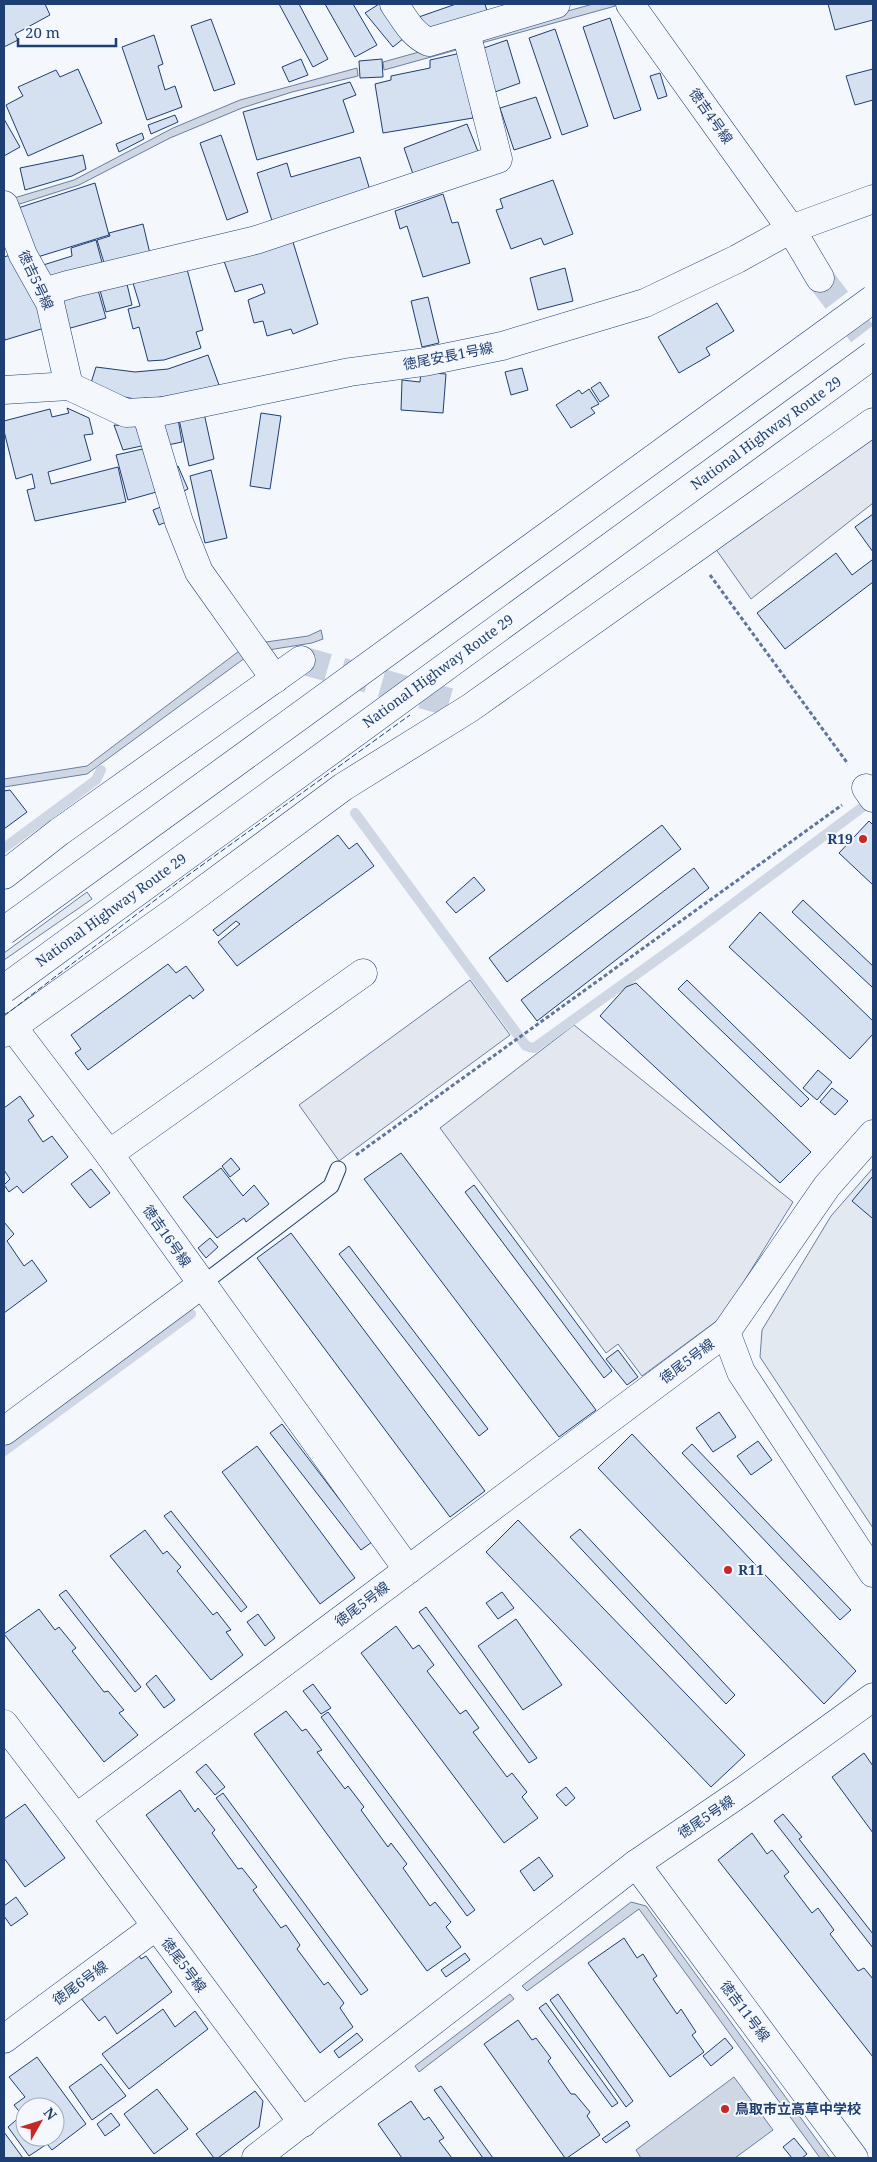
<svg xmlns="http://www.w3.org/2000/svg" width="877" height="2162" viewBox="0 0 877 2162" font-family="'Noto Serif','Noto Sans JP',serif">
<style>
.green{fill:#e3e9f0;stroke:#687fa3}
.parking{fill:#e3e8f0;stroke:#687fa3}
.water{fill:#cfd7e4;stroke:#687fa3}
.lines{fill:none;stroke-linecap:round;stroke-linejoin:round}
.stream{stroke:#cfd7e4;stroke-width:10}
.building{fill:#d5e0f0;stroke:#1d3f73;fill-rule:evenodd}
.street-tunnel{stroke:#c9d2e0;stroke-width:28;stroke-dasharray:28 14;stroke-linecap:butt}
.lane-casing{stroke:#1d3f73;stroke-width:17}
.street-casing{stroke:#1d3f73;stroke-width:29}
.path{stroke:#5e769c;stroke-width:3;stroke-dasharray:4 2.5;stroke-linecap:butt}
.lane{stroke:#f4f7fb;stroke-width:15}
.street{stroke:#f4f7fb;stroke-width:28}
.highway-bridge-casing{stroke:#1d3f73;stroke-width:29;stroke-linecap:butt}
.highway-bridge{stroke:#f4f7fb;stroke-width:28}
.fence{stroke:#1d3f73;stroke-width:1;stroke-dasharray:6 2.5;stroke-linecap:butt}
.poi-dot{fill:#c62828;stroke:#f4f7fb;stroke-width:2}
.labels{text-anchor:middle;stroke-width:4;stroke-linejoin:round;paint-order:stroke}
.street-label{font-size:14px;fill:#1d3f73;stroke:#f4f7fb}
.poi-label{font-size:14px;font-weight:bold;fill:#1d3f73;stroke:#f4f7fb;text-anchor:start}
</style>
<rect width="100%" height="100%" fill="#f4f7fb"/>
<g class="green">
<path d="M87,892l5,7 -88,61v-7z"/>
<path d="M873,1168v360l-113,-171 2,-27 69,-114z"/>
</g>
<g class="parking">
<path d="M873,436v67l-122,96 -36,-51z"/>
<path d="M470,980l40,55 -171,126 -40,-56z"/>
<path d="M574,1025l219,177 -71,115 -80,59 -24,-32 -12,9 -166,-225z"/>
</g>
<g class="water">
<path d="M593,4l26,1 -235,65 -1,-8z"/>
<path d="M357,68l1,8 -66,16 -50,16 -72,30 -91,47 -75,24v-8l70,-21 99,-52 67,-28z"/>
<path d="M321,630l2,9 -11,4 -50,8 -3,-8 49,-7z"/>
<path d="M243,648l6,7 -162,119 -83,13v-8l83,-13z"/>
<path d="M631,1902l15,4 184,252h-10l-181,-249 -112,82 -5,-5z"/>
<path d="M510,1994l4,5 -95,73 -4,-6z"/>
<path d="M734,2077l39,53 -38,28h-94l-5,-8z"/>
</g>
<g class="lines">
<g class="stream">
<path d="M355,813l171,233"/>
<path d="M4,848l92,-68 5,-10"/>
<path d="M529,1047l5,1 153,-110 177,-132"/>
<path d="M4,1451l187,-137"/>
</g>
</g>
<g class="building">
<path d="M4,4h41l5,11 -35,19 3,6 -14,7z"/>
<path d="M279,4h20l29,55 -15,8z"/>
<path d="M325,4h28l24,41 -22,12z"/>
<path d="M379,4h6l24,30 -16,13 -28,-34z"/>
<path d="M456,4h29l4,14 -57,17 -19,-16z"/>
<path d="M828,4h45v16l-38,10z"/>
<path d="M610,18l31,92 -27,9 -31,-92z"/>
<path d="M211,19l24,65 -21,7 -23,-65z"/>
<path d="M555,29l33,97 -26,9 -33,-97z"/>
<path d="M154,35l9,29 -5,2 7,24 10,-4 7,21 -35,13 -25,-73z"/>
<path d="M507,40l13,43 -25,9 -14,-43z"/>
<path d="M461,53l12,65 -90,15 -8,-49 16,-4v-4l39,-8v-8z"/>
<path d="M301,59l7,16 -19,7 -7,-15z"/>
<path d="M382,59l1,18 -23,1 -1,-17z"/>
<path d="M78,69l24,54 -74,33 -22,-51 17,-9 -5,-9 38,-17 4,7z"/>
<path d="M873,69v31l-18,5 -9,-29z"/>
<path d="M660,73l7,23 -9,3 -8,-23z"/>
<path d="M350,82l6,13 -13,5 11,32 -97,28 -14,-48z"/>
<path d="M536,97l15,41 -37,12 -14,-42z"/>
<path d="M175,115l3,7 -27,12 -3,-9z"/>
<path d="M4,119l16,28 -16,9z"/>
<path d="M467,124l12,30 -65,23 -10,-29z"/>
<path d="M142,133l2,6 -25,13 -3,-8z"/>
<path d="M221,135l27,77 -21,8 -27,-77z"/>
<path d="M83,155l3,14 -14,7 -47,14 -5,-22z"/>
<path d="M360,157l12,40 -99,27 -16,-51 30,-10 4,14z"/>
<path d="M553,180l20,54 -29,11 -3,-7 -30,11 -15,-39 7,-2 -3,-9z"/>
<path d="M95,183l14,52 -78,24 -16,-50z"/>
<path d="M443,194l9,29 6,-1 12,41 -47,14 -16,-51 -7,3 -5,-18z"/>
<path d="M143,224l8,34 -45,11 -9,-29 13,-4 -1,-3z"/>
<path d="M96,240l8,30 -60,9 -4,-13 32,-10 -1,-8z"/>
<path d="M293,242l25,82 -25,10 -2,-5 -24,7 -4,-15 -9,2 -6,-23 17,-7 -3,-9 -27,8 -11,-31z"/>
<path d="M17,253l34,73 -46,14 -1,-6v-77z"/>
<path d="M565,268l8,33 -35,9 -8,-32z"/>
<path d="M187,269l16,61 -7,2 5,16 -37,12 -16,1 -9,-34 -6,2 -5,-20 12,-3 -7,-23z"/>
<path d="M125,276l7,29 -26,7 -8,-29z"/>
<path d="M96,283l10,35 -39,11 -9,-36z"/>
<path d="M428,297l11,46 -17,4 -11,-46z"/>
<path d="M717,303l17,28 -28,17 4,7 -31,18 -21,-36z"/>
<path d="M208,355l11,30 -28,8 -52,7 -34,-7 -14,-10 5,-16 39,5 33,-3z"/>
<path d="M522,368l6,22 -17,5 -6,-23z"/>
<path d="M421,372l25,2 -3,39 -42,-3 1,-30 18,2z"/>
<path d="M600,382l9,14 -9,6 -9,-14z"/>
<path d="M589,389l10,15 -8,4 4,5 -24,15 -15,-23 23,-15 3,4z"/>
<path d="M67,408l22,10 4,16 -9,1 7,25 -43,12 3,12 67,-17 8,35 -91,19 -8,-31 8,-2 -3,-14 -16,5 -12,-48v-10l46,-12 2,8 17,-4z"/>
<path d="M204,413l10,46 -25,7 -10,-47z"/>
<path d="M261,413l20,3 -11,73 -20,-3z"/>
<path d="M178,419l4,23 -19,4 -5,-23z"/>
<path d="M114,425l26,2 6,18 -23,5z"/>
<path d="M147,448l13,43 -32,9 -12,-45z"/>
<path d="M178,466l10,23 -8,4 -10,-23z"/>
<path d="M211,470l16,68 -22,5 -15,-67z"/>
<path d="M166,505l5,15 -12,5 -6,-15z"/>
<path d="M873,514v38l-18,-25z"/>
<path d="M836,553l16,22 20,-15 1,2v20l-88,67 -28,-36z"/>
<path d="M10,790l17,22 -23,17v-38z"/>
<path d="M869,821l4,4v60l-34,-32z"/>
<path d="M662,825l19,24 -174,133 -18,-24z"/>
<path d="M338,835l11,14 8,-6 17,23 -137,100 -19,-24 22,-18 -4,-3 -18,15 -5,-6z"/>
<path d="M694,868l15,20 -172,133 -16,-21z"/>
<path d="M474,877l11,13 -29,23 -10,-11z"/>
<path d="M803,900l70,66v22l-81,-76z"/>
<path d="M760,912l113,109v13l-23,25 -121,-112z"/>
<path d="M168,964l8,9 10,-7 18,24 -11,9 -3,-4 -102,75 -13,-17 6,-4 -10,-14z"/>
<path d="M687,980l122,119 -8,8 -123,-118z"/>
<path d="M636,983l175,169 -31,31 -180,-167 26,-29z"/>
<path d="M818,1070l14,12 -15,18 -14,-12z"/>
<path d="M832,1088l16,13 -13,14 -15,-13z"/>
<path d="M20,1096l14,20 -6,4 15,22 9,-6 16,21 -45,36 -6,-7 -8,6 -5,-7 6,-6 -6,-9v-62z"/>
<path d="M401,1153l195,257 -37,27 -195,-258z"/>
<path d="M231,1158l9,11 -10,8 -8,-11z"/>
<path d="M221,1168l22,28 11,-11 15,19 -23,18 -2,-4 -27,20 -34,-41z"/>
<path d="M91,1169l19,24 -20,15 -19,-24z"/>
<path d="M873,1176v41l-1,1 -20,-17z"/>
<path d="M474,1185l138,186 -8,7 -139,-186z"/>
<path d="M4,1222l10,12 -7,7 17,25 8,-6 15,21 -43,32z"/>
<path d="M291,1233l194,258 -35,26 -193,-259z"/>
<path d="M210,1238l8,9 -12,11 -8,-10z"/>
<path d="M349,1246l139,183 -9,7 -140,-182z"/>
<path d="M618,1350l20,27 -11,8 -21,-26z"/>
<path d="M719,1412l17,25 -23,15 -17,-24z"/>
<path d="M282,1424l90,118 -11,8 -91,-117z"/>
<path d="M632,1434l224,237 -32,33 -226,-236z"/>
<path d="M758,1441l14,19 -21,15 -14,-19z"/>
<path d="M692,1444l159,166 -11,10 -158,-167z"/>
<path d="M257,1446l98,132 -35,26 -98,-132z"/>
<path d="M171,1511l76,96 -6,5 -77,-96z"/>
<path d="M518,1520l227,235 -34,32 -225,-235z"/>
<path d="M580,1529l155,166 -9,9 -156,-167z"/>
<path d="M145,1530l18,24 4,-3 14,16 -4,4 36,44 4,-3 14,18 -5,2 17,23 -32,25 -101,-124z"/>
<path d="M66,1590l75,97 -6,5 -76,-97z"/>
<path d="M502,1592l12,16 -16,11 -12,-16z"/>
<path d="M426,1607l111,151 -8,5 -110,-151z"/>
<path d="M39,1609l16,21 4,-3 17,21 -4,3 32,41 4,-1 16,19 -5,3 19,22 -34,27 -100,-128z"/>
<path d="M258,1614l17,24 -10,8 -18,-24z"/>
<path d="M516,1619l46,66 -39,25 -45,-64z"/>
<path d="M396,1626l17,23 6,-4 15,20 -7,6 33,43 6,-4 13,18 -6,4 34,45 5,-4 15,19 -5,5 16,21 -34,25 -143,-190z"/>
<path d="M156,1675l19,25 -11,8 -18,-24z"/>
<path d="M313,1684l18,24 -10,6 -18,-23z"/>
<path d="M286,1711l16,20 4,-2 16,21 -5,2 28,37 3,-3 16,21 -3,3 27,37 3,-4 16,21 -4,4 27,38 5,-4 16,20 -5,5 15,20 -34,24 -173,-237z"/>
<path d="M328,1712l147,198 -8,6 -146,-199z"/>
<path d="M864,1753l9,13v67l-41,-56z"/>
<path d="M206,1764l19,23 -10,8 -19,-23z"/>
<path d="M566,1787l9,11 -9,8 -10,-11z"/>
<path d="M180,1790l15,22 3,-4 17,22 -3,3 26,36 4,-1 15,19 -4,3 28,38 5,-3 14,20 -3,4 27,36 4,-3 16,21 -4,5 13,19 -33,26 -174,-238z"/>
<path d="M223,1793l145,197 -7,5 -145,-197z"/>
<path d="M25,1804l40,54 -40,29 -21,-29v-39z"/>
<path d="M783,1814l19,23 -3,2 74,95v14l-99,-127z"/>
<path d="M752,1833l15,21 5,-4 17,22 -5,4 28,37 6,-5 16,22 -4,4 28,37 6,-3 9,11v78l-155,-197z"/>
<path d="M539,1857l14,19 -19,15 -14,-20z"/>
<path d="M16,1897l12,17 -17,12 -7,-10v-10z"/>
<path d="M624,1938l13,20 6,-4 14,22 -4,3 24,35 4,-5 15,23 -4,3 12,17 -34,25 -82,-114z"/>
<path d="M465,1953l5,7 -24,17 -5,-7z"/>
<path d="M138,1954l3,5 5,-3 26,36 -55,42 -12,-18 -6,5 -19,-24z"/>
<path d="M558,1994l75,107 -7,6 -76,-107z"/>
<path d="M546,2003l72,100 -6,4 -73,-99z"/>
<path d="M163,2009l12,18 20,-16 13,18 -79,60 -27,-35z"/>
<path d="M518,2020l14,20 4,-2 15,20 -3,3 23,33h4l15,18 -3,4 13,19 -33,23h-2l-81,-114z"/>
<path d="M357,2033l6,7 -24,18 -5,-7z"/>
<path d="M725,2038l8,10 -22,18 -8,-10z"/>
<path d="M37,2057l49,67 -34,26 -5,-6 -18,12 -21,-29 14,-12 -8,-10 11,-8 -16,-20zM25,2107h30v30h-30z"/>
<path d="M101,2064l25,32 -34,24 -23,-33z"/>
<path d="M441,2086l52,72h-10l-49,-68z"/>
<path d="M157,2089l31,40 -34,25 -30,-40z"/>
<path d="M255,2091l8,10 -4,26 -41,31h-4l-18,-24z"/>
<path d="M411,2101l13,19 5,-3 15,21 -5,3 13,17h-50l-24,-34z"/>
<path d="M111,2113l9,12 -15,11 -8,-12z"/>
<path d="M627,2121l3,5 -24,17 -4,-4z"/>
<path d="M4,2132l19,26h-19z"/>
<path d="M794,2138l13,16 -5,4h-10l-9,-11z"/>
</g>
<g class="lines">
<g class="street-tunnel">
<path d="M820,278l53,70"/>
<path d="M301,660l169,48"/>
</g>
<defs>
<path id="lane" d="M201,1285l130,-99 7,-17"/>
<g id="street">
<path d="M394,4c10,14 18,31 35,38l127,-38"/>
<path d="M630,4l161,225 29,49"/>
<path d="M4,205l19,50 27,48 19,83"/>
<path d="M44,292l27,-8 185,-44 242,-81 -32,-127"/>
<path d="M4,390l65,-4 57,27 37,-2 187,-39 74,-10 78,-16 143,-43 92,-44 54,-30 82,-30"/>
<path d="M146,412l33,110 20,50 76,107"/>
<path d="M866,788l7,10"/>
<path d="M4,875l55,-43 242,-172"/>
<path d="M363,973l-254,181 299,416"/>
<path d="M12,1026l97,128"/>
<path d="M4,1033l174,-124 165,-122 127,-79 403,-286"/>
<path d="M726,1332l101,-146 46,-52"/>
<path d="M4,1431l197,-146"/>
<path d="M4,1724l72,94"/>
<path d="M636,1864l218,294"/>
<path d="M4,2039l151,-112"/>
<path d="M303,2123l-227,-305 650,-486 15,40 132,201"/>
<path d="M256,2158l380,-294 107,-73 130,-94"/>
</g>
</defs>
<use href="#lane" class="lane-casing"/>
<use href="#street" class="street-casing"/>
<g class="path">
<path d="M710,575l138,189"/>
<path d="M356,1155l486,-350"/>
</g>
<use href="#lane" class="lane"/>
<use href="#street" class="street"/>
<defs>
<g id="highway-bridge">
<path d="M4,931l869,-632"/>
<path d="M4,989l869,-634"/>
</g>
</defs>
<use href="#highway-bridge" class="highway-bridge-casing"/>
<use href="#highway-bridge" class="highway-bridge"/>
<path class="fence" d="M4,1016l176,-135 230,-166"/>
</g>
<g class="poi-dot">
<circle cx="863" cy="839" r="5"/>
<circle cx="728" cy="1570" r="5"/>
<circle cx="725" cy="2109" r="5"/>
</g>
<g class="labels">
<g class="street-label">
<text transform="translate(711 116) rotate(55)" y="5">徳吉4号線</text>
<text transform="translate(36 280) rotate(65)" y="5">徳吉5号線</text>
<text transform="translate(448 356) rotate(-11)" y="5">徳尾安長1号線</text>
<text transform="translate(766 433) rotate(-36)" y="5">National Highway Route 29</text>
<text transform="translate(438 671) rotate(-36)" y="5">National Highway Route 29</text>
<text transform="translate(111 910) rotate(-36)" y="5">National Highway Route 29</text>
<text transform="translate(167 1236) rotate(55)" y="5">徳吉16号線</text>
<text transform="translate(687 1361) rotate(-37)" y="5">徳尾5号線</text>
<text transform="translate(362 1604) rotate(-37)" y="5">徳尾5号線</text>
<text transform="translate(706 1817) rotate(-34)" y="5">徳尾5号線</text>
<text transform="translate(184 1965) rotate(53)" y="5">徳尾5号線</text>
<text transform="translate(80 1983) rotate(-36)" y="5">徳尾6号線</text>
<text transform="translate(745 2011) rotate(53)" y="5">徳吉11号線</text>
</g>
<g class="poi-label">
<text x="853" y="844" text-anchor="end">R19</text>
<text x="738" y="1575">R11</text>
<text x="735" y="2114">鳥取市立高草中学校</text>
</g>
</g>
<rect width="877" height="2162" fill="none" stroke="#1d3f73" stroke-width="10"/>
<g transform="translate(40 2122) rotate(51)"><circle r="24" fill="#f4f7fb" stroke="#9eadc5"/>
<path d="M0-4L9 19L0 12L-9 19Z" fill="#c62828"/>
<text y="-8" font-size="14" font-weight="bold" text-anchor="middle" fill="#1d3f73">N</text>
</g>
<path d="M18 38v8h98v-8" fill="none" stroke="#1d3f73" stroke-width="2.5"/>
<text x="25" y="38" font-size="15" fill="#1d3f73" stroke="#f4f7fb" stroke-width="4" paint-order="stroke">20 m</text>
</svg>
